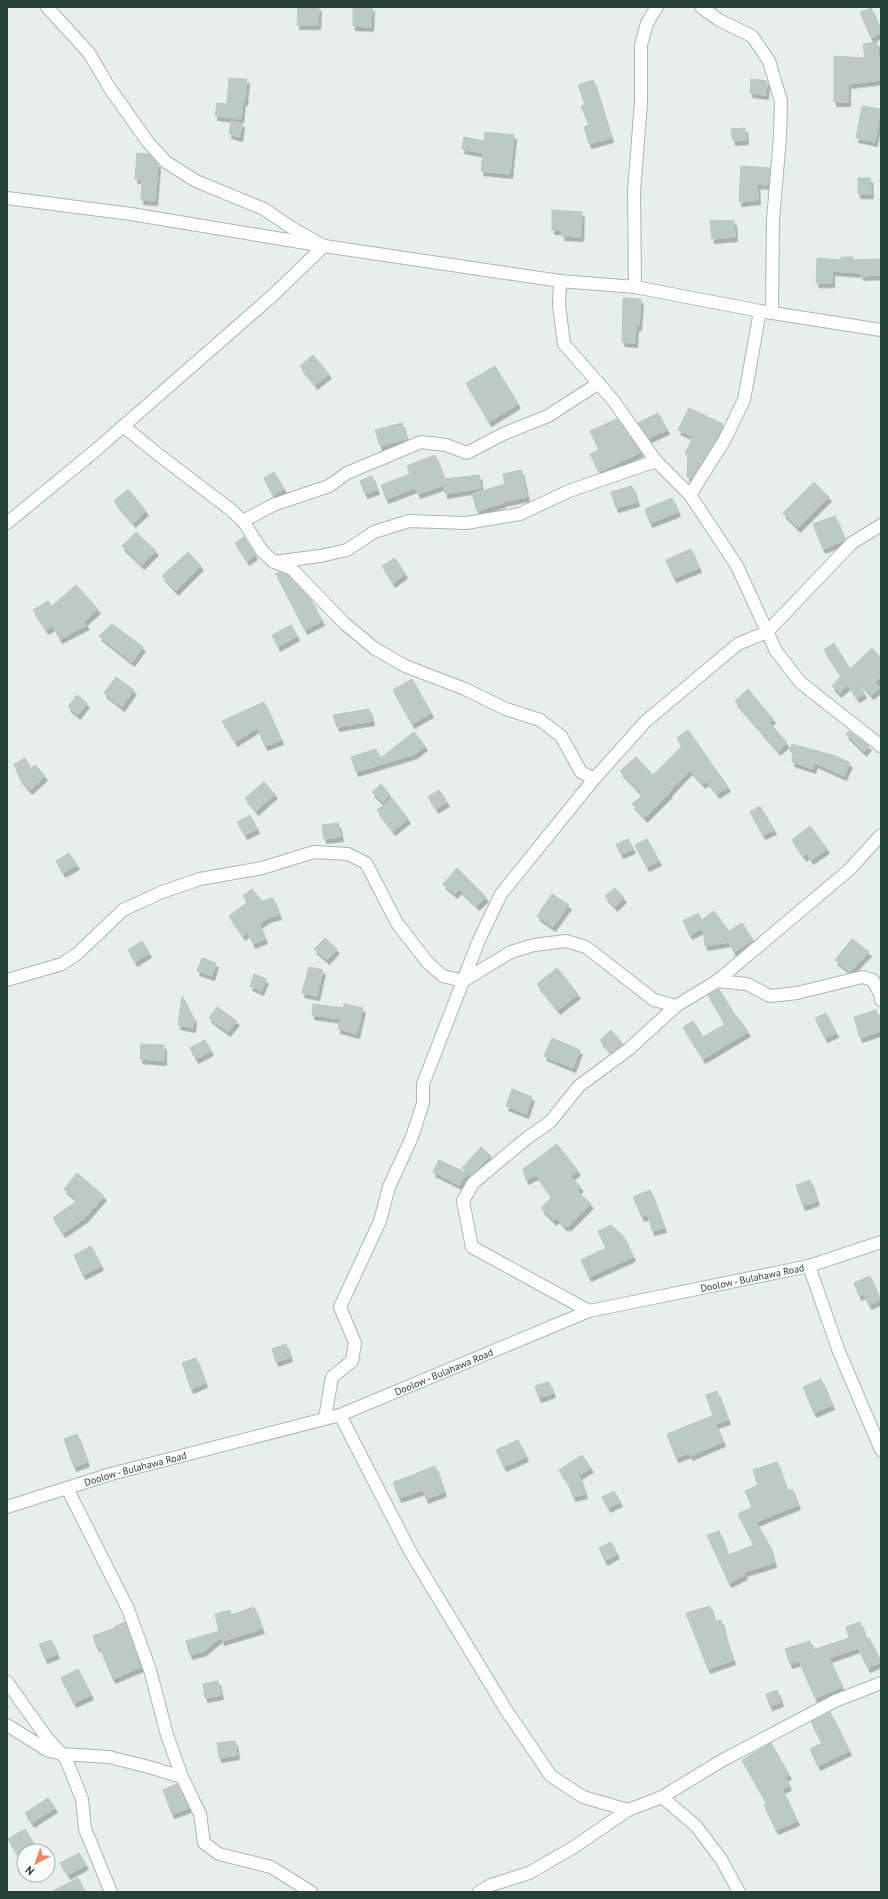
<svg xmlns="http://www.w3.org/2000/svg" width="888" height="1899" viewBox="0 0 888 1899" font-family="'PT Sans',sans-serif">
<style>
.building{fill:#bbcac4;stroke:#b8c9c2;filter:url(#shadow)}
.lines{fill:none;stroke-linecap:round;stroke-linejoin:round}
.street-casing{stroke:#a8b8b2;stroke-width:14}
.secondary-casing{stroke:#a4bbb3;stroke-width:14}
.street{stroke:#fff;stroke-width:12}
.secondary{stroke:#fff;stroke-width:12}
.labels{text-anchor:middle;stroke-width:3.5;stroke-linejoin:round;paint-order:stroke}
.street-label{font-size:10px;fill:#24423a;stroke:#f7fbf9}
</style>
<defs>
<filter id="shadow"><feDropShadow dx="2.5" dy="4.5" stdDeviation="0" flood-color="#0004"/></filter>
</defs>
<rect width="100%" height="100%" fill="#e6efeb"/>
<g class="building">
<path d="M298,7h21l-1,18h-21z"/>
<path d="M353,7h19l-1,20 -18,-1z"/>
<path d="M871,8l10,23v2l-10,5 -11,-26z"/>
<path d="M877,42l4,38 -33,4v18h-14v-46l31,2 -2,-14z"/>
<path d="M229,78l18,1 -2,22h-2l-2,18 -26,-3 2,-13 10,1z"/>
<path d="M751,79l16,2 -1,14 -16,-2z"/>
<path d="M593,80l18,58 -22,6 -5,-17 5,-2 -8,-19 4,-1 -7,-20z"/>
<path d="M862,106l19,3 -6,33 -19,-4z"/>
<path d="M231,121l11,2 -2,14 -11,-3z"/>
<path d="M745,128l1,12 -13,1 -2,-12z"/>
<path d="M485,132l29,3 -4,39 -29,-3 2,-18 -21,-4 2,-12 20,4z"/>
<path d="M137,153l12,1 9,10 -3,37 -14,-1 1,-21h-7z"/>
<path d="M741,166l29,2 -2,17 -11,-1 1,16 -19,2z"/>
<path d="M858,178h12l1,16h-13z"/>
<path d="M552,210l30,2 -1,25 -19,-1v-6h-10z"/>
<path d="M710,220l24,1 1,16 -23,2z"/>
<path d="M841,257h12v3l28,-1v16l-20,1v-3l-29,-2v12h-16l1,-25 24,2z"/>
<path d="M623,298l18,1 -2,27h-3l-1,17 -13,-1z"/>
<path d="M313,355l16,19 -14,11 -15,-19z"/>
<path d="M495,366l23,38 -29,18 -23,-39z"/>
<path d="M689,408l34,16 -6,14 -24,39h-6l1,-22 -3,-1 8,-17 -15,-7z"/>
<path d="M658,413l9,17 -18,8 -11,-15z"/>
<path d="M617,419l24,33 -42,20 -9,-18 9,-4 -9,-19z"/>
<path d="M402,423l4,16 -26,7 -5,-16z"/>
<path d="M435,455l9,24 35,-4 2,13 -36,6 -1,-9 -26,9 -3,-6 -29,11 -5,-14 29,-11 -3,-8z"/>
<path d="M521,470l6,27 -24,5v1l-26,8 -5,-17 33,-10 -2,-10z"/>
<path d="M274,472l10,17 -11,6 -9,-17z"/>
<path d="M372,476l5,14 -12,4 -5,-13z"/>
<path d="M814,482l15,15 -31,31 -15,-15z"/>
<path d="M632,486l5,16 -21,6 -5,-16z"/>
<path d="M128,489l18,22 -13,12 -19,-22z"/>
<path d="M672,498l6,14 -28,11 -5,-14z"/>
<path d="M835,516l10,24 -22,9 -10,-25z"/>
<path d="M136,532l20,19 -14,14 -20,-19z"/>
<path d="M244,537l11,18 -8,6 -12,-18z"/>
<path d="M691,549l8,19 -25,10 -8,-18z"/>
<path d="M188,552l13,14 -25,25 -14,-15z"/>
<path d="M395,558l10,16 -12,9 -11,-17z"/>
<path d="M280,572l8,3 23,25 11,21 -17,9 -29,-56z"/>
<path d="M76,585l22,24 -14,13 3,3 -27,14 -7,-13 -7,4 -13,-20 15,-9 4,5z"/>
<path d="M112,624l31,23 -11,15 -33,-26z"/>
<path d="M291,625l6,11 -19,11 -6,-12z"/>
<path d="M834,643l16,26 22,-21 9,10v19l-6,6 5,5 -9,7 -15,-17 8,16 -7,4 -9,-13 -9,8 -7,-7 9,-10 -17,-26z"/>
<path d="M116,677l18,13 -12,17 -18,-14z"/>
<path d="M412,679l19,34 -19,11 -19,-34z"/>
<path d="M748,689l25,30 -4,3 18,21 -9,8 -43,-50z"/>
<path d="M77,695l10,8 -9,12 -10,-8z"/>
<path d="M264,702l17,38 -16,6 -8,-18 -22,14 -13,-21z"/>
<path d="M369,709l3,12 -35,6 -4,-12z"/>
<path d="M688,730l40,57 -11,7 -10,-13 -4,3 -13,-14 -21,22 1,1 -25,25 -13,-14 11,-9 -23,-24 16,-14 17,18 29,-29 -5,-8z"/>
<path d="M849,731l20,15 -5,6 -18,-18z"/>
<path d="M414,732l11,14 -10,8 -59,18 -5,-15 25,-8 3,10z"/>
<path d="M792,744l44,12 14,7 -6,13 -29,-13 -2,6 -21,-7 2,-9 -4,-2z"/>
<path d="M25,758l6,11 4,-4 10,11 -15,14 -10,-11 -6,-15z"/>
<path d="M264,782l11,12 -19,17 -11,-13z"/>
<path d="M381,784l9,11 -8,7 -10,-10z"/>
<path d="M439,790l8,12 -11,7 -8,-12z"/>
<path d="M392,798l16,21 -15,12 -16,-21z"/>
<path d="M760,806l14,24 -11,5 -13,-23z"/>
<path d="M250,815l7,14 -12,6 -8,-13z"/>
<path d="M338,823l3,14 -17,2 -2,-14z"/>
<path d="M810,826l17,23 -16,11 -4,-6 -3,3 -12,-17z"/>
<path d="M628,839l5,10 -12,5 -5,-10z"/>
<path d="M647,839l12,22 -12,6 -12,-22z"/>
<path d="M69,853l8,12 -14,8 -7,-12z"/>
<path d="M457,868l29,29 -9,9 -18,-17 -4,5 -12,-10z"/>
<path d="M615,888l9,10 -9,9 -10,-11z"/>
<path d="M252,889l10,12 11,-3 6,17 -11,3 -9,6 6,15 -12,5 -5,-12 -5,4 -14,-20 19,-14 -5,-6z"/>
<path d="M552,894l17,11 -16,22 -16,-11z"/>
<path d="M714,911l15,20 13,-8 11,17 -19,12 -5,-10 -24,4 -2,-18 -13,7 -7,-14 15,-8 4,7z"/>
<path d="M325,938l12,11 -10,11 -13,-11z"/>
<path d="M852,939l17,13 -19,20 -15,-12z"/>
<path d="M142,941l7,12 -14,9 -7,-12z"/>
<path d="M202,958l14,5 -4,13 -15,-5z"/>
<path d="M309,967l14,3 -6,26 -15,-3z"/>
<path d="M557,968l21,26 -20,16 -21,-26z"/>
<path d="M254,974l12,5 -5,12 -11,-5z"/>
<path d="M719,989l17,28 1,-1 11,16 -45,27 -20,-32 10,-6 10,16 22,-13 -17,-29z"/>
<path d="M182,996l12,23 -1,9 -15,-3z"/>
<path d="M313,1004l30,4 1,-4 19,4 -6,26 -19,-5 2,-10 -28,-4z"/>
<path d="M217,1007l20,14 -9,11 -19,-14z"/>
<path d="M876,1010l5,14v7l-21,7 -6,-21z"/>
<path d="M826,1013l10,20 -11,5 -10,-20z"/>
<path d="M611,1030l12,14 -12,9 -11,-13z"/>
<path d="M552,1038l28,12 -7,18 -29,-12z"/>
<path d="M205,1040l6,11 -15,8 -6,-11z"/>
<path d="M141,1044l23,1v16l-24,-2z"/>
<path d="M512,1089l20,8 -6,17 -20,-8z"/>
<path d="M557,1144l21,27 -8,6 11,10 -4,4 14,13 -22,22h-5l-7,-8 -3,3 -13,-13 11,-11 -16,-22 -10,5 -3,-11z"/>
<path d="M481,1147l10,9 -21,20 -8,-8z"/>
<path d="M439,1160l28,13 -8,12 -26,-13z"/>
<path d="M77,1173l27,23 -19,22 -22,15 -10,-15 25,-18 -14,-11z"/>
<path d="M810,1180l7,21 -14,5 -7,-21z"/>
<path d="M650,1190l14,38 -12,3 -4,-16 -6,2 -9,-20z"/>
<path d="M611,1225l13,12 9,20 -44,20 -8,-17 25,-12 -8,-17z"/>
<path d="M91,1246l10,20 -18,9 -9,-20z"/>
<path d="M870,1276l10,24 -11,5 -5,-11 -5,2 -5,-13z"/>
<path d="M286,1344l4,13 -14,5 -4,-13z"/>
<path d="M196,1358l9,25 -14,6 -9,-26z"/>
<path d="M821,1379l11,26 -18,8 -11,-26z"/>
<path d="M549,1382l4,11 -14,5 -4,-12z"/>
<path d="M717,1391l11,29 -12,4 -10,-29z"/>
<path d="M712,1416l11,26 -33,14 -1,-3 -13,5 -9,-24z"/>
<path d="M77,1434l10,28 -13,5 -10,-28z"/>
<path d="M518,1440l8,17 -22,10 -8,-17z"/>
<path d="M582,1455l9,13 -12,7 6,19 -12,3 -4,-12 -10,-15z"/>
<path d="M777,1462l10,29 5,-2 6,16 -42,17 13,23 5,18 -30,9 1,3 -16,8 -22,-48 12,-4 9,24 26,-10 -16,-31 14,-7 -7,-16 13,-6 -5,-15z"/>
<path d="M435,1466l9,26 -18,7 -3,-9 -24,8 -6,-16 24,-8v-1z"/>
<path d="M614,1491l6,11 -12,6 -6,-11z"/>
<path d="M611,1542l6,12 -12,7 -6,-13z"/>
<path d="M710,1606l4,15 7,-1 4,17 8,23 -25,9 -22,-56z"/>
<path d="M254,1607l8,22 -40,12 -1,-4 -17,14 -14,4 -4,-14 33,-10 -4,-17 15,-4 1,5z"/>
<path d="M125,1622l16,45 -28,12 -14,-33 -2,2 -4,-12 22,-8 -1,-1z"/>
<path d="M860,1622l6,18 3,-2 12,24 -13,6 -10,-20 -29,10 13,29 -27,11 -16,-37 -9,3 -5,-15 25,-8 3,9 36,-12 -3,-11z"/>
<path d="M51,1640l6,14 -12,5 -6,-15z"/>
<path d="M78,1669l13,26 -17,8 -13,-25z"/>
<path d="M218,1681l3,14 -16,3 -2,-14z"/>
<path d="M777,1690l4,12 -11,4 -4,-12z"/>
<path d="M830,1712l19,39 -31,15 -8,-17 12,-6 -11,-21z"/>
<path d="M235,1741l2,14 -18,3 -2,-15z"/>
<path d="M771,1743l18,32 -4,2 4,9 -7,3 15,32 -21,9 -12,-25 3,-1 -25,-44z"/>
<path d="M177,1784l12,24 -17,6 -9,-24z"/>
<path d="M48,1798l7,10 -23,15 -7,-10z"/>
<path d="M25,1829l13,22h-14v14l-16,-26z"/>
<path d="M79,1853l7,12 -18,10 -8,-12z"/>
<path d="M78,1878l7,14h-34z"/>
</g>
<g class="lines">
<defs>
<g id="street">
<path d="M701,7l18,13 33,16 17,25 12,40 -1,36 -7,83 -1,93"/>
<path d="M7,198l124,16 193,32 236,35 75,6 125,24 121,19"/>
<path d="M560,281l-1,24 5,39 49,56 43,61 34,34 47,71 39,85 25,32 80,63"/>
<path d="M635,287l-1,-96 7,-89v-57l6,-22 10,-16"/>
<path d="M123,426l36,29 72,55 12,11 19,30 12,11 18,7 52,54 30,25 31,18 60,23 41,20 34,11 21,16 20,36 13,7"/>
<path d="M690,495l34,-54 20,-41 16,-89"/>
<path d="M243,521l30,-16 56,-19 18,-13 74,-31 25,3 21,8 36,-19 45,-18 51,-33"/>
<path d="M7,523l89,-73 175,-153 53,-51 -32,-18 -28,-19 -68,-28 -30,-19 -19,-21 -38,-54 -20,-34 -42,-46"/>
<path d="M274,562l46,-6 27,-6 27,-18 35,-11 57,2 54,-9 49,-23 87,-30"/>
<path d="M7,980l55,-16 16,-11 45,-43 39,-18 38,-13 62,-11 52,-16 34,2 18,9 31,60 31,40 15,13 20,5 48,-29 23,-7 32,-4 20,6 68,53 22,6"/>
<path d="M717,981l30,3 23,12 27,-3 65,-16 11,3 8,16v4"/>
<path d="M809,1266l29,83 43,101"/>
<path d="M589,1311l-117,-64 -9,-46 10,-18 54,-45 23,-16 29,-36 50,-37 47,-43 41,-25 132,-111 32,-35"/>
<path d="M340,1415l71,138 95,157 45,66 32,21 45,13"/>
<path d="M325,1418l7,-41 20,-16 3,-18 -15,-36 40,-86 9,-34 23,-50 11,-34v-19l56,-144 22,-46 93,-115 52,-58 92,-77 29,-12 85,-89 29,-18"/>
<path d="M67,1488l61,121 22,61 17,65 15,42 18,37 4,29 15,11 52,13 40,25"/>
<path d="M7,1682l40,56 19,21 16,40 3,30 26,63"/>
<path d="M7,1725l40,25 15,4 47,3 40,10 33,10"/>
<path d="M662,1797l34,29 25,33 18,33"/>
<path d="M479,1892l12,-7 38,-12 45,-26 54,-37 34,-13 59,-36 114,-60 46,-18"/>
</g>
<g id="secondary">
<path id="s1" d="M7,1507l104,-33 229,-59 249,-104 220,-45 72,-24"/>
</g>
</defs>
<use href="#street" class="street-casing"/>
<use href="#secondary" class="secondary-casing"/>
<use href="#street" class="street"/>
<use href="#secondary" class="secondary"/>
</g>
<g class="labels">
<g class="street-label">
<text dy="4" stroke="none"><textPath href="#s1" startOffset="782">Doolow - Bulahawa Road</textPath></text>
<text dy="4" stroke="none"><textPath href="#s1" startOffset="458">Doolow - Bulahawa Road</textPath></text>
<text dy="4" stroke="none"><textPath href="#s1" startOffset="134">Doolow - Bulahawa Road</textPath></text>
</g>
</g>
<rect width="888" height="1899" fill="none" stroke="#24423a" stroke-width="16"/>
<g transform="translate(36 1863) rotate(220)"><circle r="19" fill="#f7fbf9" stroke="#a3b1ad"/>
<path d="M0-3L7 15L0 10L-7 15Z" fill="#f4845f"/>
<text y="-6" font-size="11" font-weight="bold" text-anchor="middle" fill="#24423a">N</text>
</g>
</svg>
